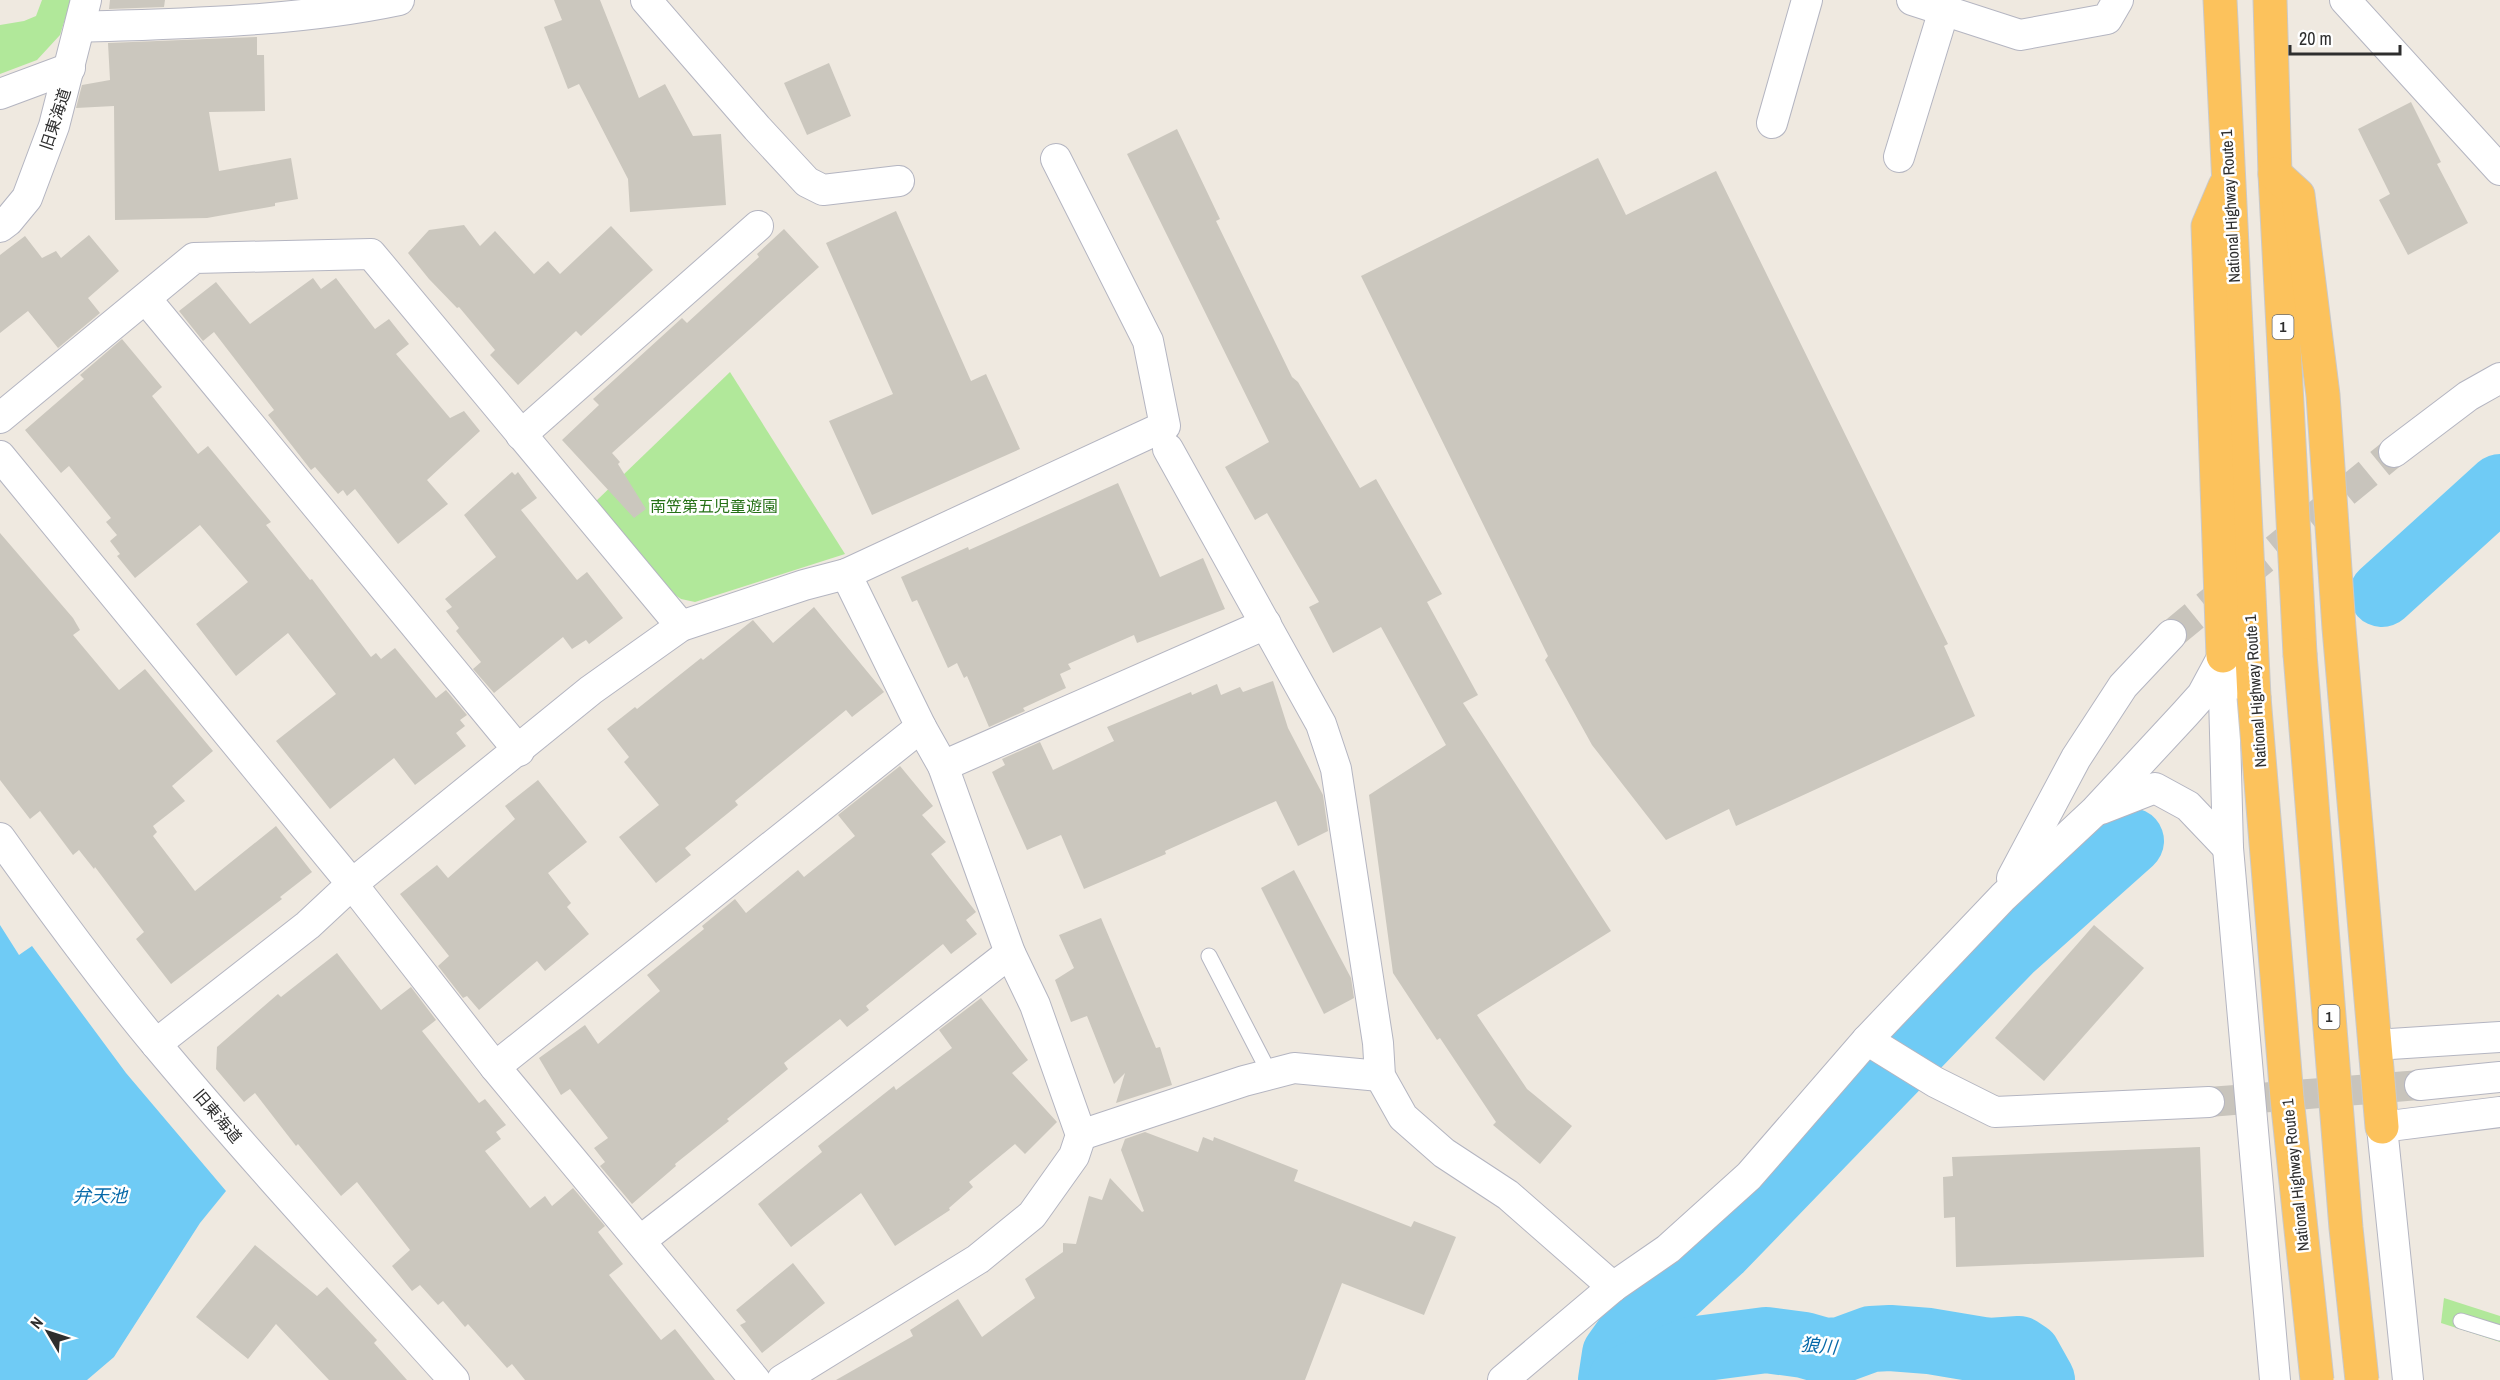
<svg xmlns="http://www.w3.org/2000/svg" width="2500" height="1380" viewBox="0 0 2500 1380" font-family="'Archivo Narrow','Noto Sans JP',sans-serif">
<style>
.green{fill:#b1e89a}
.water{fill:#6fcbf5}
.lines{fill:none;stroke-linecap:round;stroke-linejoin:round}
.river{stroke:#6fcbf5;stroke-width:66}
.building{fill:#cbc7be}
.minor-tunnel{stroke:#c8c4bc;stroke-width:30;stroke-dasharray:30 15;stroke-linecap:butt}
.service-casing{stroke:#b4b5c1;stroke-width:17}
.minor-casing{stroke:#b4b5c1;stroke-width:32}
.trunk-casing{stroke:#c9c9c9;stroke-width:35}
.service{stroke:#fff;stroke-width:15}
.minor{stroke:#fff;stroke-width:30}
.trunk{stroke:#fcc25c;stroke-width:33}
.trunk-bridge-casing{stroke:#c9c9c9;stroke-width:35;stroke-linecap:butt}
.trunk-bridge{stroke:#fcc25c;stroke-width:33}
.labels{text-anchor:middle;stroke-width:5;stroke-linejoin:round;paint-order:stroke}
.shield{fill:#fff;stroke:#6d6d6d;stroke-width:1.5}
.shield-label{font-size:15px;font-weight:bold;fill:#2e2e2e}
.street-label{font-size:16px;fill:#2e2e2e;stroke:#fff}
.park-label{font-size:16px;fill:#267117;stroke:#fff}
.water-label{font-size:18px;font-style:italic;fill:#0669a9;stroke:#fff}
</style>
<rect width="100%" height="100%" fill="#efe9e0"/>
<g class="green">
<path d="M42,0h29l-11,35 -23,25 -37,14v-49l24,-4 12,-5z"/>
<path d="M730,372l115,182 -150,48 -14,-3 -16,-11 -71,-85z"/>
<path d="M2444,1298l56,18v26l-59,-19z"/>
</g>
<path class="water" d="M0,925l19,30 13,-9 94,127 100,118 -26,32 -86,134 -27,23h-87z"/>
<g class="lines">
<g class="river">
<path d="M2382,594l118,-107"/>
<path d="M1611,1380l4,-26 17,-24 88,-81 291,-301 120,-107"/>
<path d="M1621,1380l69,-30 76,-10 38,5 21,6 16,-1 30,-11 19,-1 39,3 60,10 30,-2 9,6 14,25"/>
</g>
</g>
<g class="building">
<path d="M110,0h55l-1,7 -55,2z"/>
<path d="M554,0h46l39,98 26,-14 28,52 28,-2 5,71 -96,7 -2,-33 -49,-95 -11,5 -24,-62 18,-7z"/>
<path d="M257,37v18h7l1,56 -56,1 10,59 72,-13 7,41 -23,4v3l-68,12 -92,2 -1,-114 -38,2 6,-23 28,-5 -2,-37z"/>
<path d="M829,63l22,53 -44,19 -23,-52z"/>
<path d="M2411,102l30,60 -4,2 31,59 -60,32 -29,-55 11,-6 -32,-65z"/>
<path d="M1177,129l43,90 -4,2 76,156 6,5 62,106 16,-9 66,115 -15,8 51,93 -15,8 148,228 -134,84 50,74 45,37 -32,38 -47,-39 3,-3 -56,-84 -3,2 -44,-67 -24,-178 77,-50 -65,-118 -48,26 -24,-46 10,-5 -52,-89 -12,7 -30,-53 44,-25 -142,-288z"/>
<path d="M1598,158l28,57 90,-44 232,473 -4,2 31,70 -239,110 -7,-17 -63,31 -74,-95 -47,-85 3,-4 -187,-380z"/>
<path d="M896,211l75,170 15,-7 34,75 -148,66 -43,-94 64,-27 -67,-151z"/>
<path d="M464,225l16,21 15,-15 39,43 14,-13 12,13 51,-48 42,44 -72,66 -5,-5 -58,54 -28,-30 5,-5 -36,-43 -2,1 -28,-29 -21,-26 21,-23z"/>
<path d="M784,229l35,38 -207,186 8,9 -2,2 28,45 -12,9 -72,-78 37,-35 -6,-6 89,-81 5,5 72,-66 -2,-3z"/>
<path d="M89,235l30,36 -31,27 12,15 -42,35 -30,-37 -28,22v-78l25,-19 17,22 14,-7 5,7z"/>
<path d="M313,278l8,11 15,-11 39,51 14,-10 20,25 -13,10 54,64 14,-7 16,20 -53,49 21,24 -50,40 -43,-55 -8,7 -4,-6 -5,4 -23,-27 -4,3 -43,-55 6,-5 -60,-78 -11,9 -24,-30 37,-29 34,42z"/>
<path d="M122,339l40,48 -10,9 46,58 10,-8 63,76 -5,3 44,55 2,-1 59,78 5,-4 5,6 14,-11 41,50 10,-8 21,25 -7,5 5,6 -9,7 10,13 -51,39 -21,-27 -64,51 -54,-68 60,-47 -48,-61 -52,43 -40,-52 52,-42 -48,-57 -65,53 -18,-22 3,-2 -10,-13 7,-6 -11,-13 5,-4 -42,-52 -8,7 -36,-43 59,-51 -4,-4z"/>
<path d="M512,472l3,3 3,-3 19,26 -16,12 56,70 10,-8 36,46 -34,26 -3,-4 -14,9 -9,-12 -69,56 -21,-24 8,-7 -25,-31 3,-3 -13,-17 6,-4 -7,-8 51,-42 -32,-42z"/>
<path d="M1118,483l42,94 43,-19 22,51 -88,34 -3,-8 -66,29 3,5 -11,5 6,14 -43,20 2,3 -36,16 -22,-51 -3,2 -7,-15 -9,5 -31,-68 -5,2 -11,-25 67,-30 1,3z"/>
<path d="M0,533l73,85 7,12 -7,5 46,55 26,-21 68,82 -41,35 13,15 -32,25 4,6 -4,4 42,55 81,-65 36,46 -32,25 2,2 -111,85 -35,-45 8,-7 -49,-65 -1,2 -15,-19 -6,5 -33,-44 -10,8 -30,-39z"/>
<path d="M814,607l70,85 -32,25 -6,-7 -111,91 3,4 -53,43 6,7 -35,28 -37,-46 40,-32 -35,-43 5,-5 -22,-28 28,-22 2,2 64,-51 2,2 50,-40 20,23z"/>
<path d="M1273,681l15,47 35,67 5,36 -30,15 -22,-45 -111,50 1,3 -82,35 -23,-54 -34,15 -35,-78 13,-7 -3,-6 38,-17 13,28 61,-29 -7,-14 84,-35 1,3 25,-11 4,11 19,-8 3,5z"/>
<path d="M900,766l33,40 -11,9 24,27 -15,12 45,58 -10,8 11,14 -26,20 -8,-10 -77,62 3,4 -22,17 -7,-8 -56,44 4,6 -61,50 2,2 -54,43 1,2 -44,38 -32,-38 5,-4 -11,-14 14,-10 -38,-49 -9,6 -22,-37 46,-33 13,19 62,-53 -13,-16 57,-46 -2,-3 33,-27 11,14 52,-43 6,7 51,-41 -17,-21z"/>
<path d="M538,780l49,62 -39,31 23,30 -4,4 22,27 -44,37 -8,-10 -58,49 -12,-14 -4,2 -25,-32 11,-10 -49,-62 37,-29 11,13 67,-59 -10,-13z"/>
<path d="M1294,870l57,108 3,20 -30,16 -63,-126z"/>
<path d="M1101,918l55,130 4,-1 12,38 -56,18 9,-30 -11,11 -27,-68 -16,6 -16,-42 19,-12 -15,-33z"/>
<path d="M2094,925l50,43 -100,113 -49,-43z"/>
<path d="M337,953l44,57 30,-23 25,33 -14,11 57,72 6,-4 21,26 -10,7 5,7 -16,12 45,57 15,-12 7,10 21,-18 32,38 -7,6 25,32 -14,11 52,65 14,-11 40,51h-190l-13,-16 -5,4 -39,-44 -3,3 -22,-26 -5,4 -18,-20 -8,6 -20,-25 18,-16 -53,-68 -16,14 -43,-52 -2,2 -41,-53 -11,9 -28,-33 1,-22 61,-53 3,3z"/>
<path d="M981,998l47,62 -16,13 45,49 -32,32 -10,-10 -46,38 4,5 -24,21 1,2 -55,36 -34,-53 -70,54 -33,-43 64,-52 -4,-6 76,-60 2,4 56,-42 -13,-18z"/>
<path d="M1145,1132l53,20 5,-15 10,4 1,-4 84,33 -4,11 117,46 3,-6 42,16 -32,78 -82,-32 -37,97h-469l77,-44 -3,-6 48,-31 24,38 53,-39 -10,-19 38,-27v-9l13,1 13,-48 13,4 8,-22 32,34 2,-1 -23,-61 4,-11z"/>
<path d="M2200,1147l4,110 -248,10 -1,-50 -11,1 -1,-41 10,-1 -1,-19z"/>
<path d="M255,1245l62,51 10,-9 50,53 -3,3 33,37h-78l-53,-56 -28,35 -52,-42z"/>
<path d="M793,1263l32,40 -63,50 -22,-28 6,-3 -10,-12z"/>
</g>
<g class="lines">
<g class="minor-tunnel">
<path d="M2171,635l223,-183"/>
<path d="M2209,1102l211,-17"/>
</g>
<defs>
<g id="service">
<path d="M1209,956l61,118"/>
<path d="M2461,1321l39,12"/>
</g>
<g id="minor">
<path d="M646,0l111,128 50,54 16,8 76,-9"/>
<path d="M1912,0l108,35 87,-16 11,-19"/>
<path d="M2345,0l155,170"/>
<path d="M81,27c107,-4 213,-5 318,-27"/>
<path d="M0,94l70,-26"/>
<path d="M1772,123l35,-123"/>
<path d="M1899,157l45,-147"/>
<path d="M0,227l8,-6 19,-23 27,-72 32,-126"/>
<path d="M146,299l373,452"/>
<path d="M0,418l194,-160 177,-4 310,372"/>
<path d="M521,435l237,-209"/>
<path d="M1168,449l153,275 15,45 42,274 2,33 23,41 41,36 64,42 105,92"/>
<path d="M2394,452l74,-56 32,-18"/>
<path d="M0,456l352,428 143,183 260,313"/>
<path d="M846,574l319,-148 -17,-85 -92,-182"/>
<path d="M2223,656l5,192 47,532"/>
<path d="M943,766l323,-142"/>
<path d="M2101,809l54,-21 33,18 40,42"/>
<path d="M0,838c50,70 101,140 156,206 96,115 198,225 298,336"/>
<path d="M2012,878l64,-120 47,-72 48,-51"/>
<path d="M1867,1040l68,42 60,30 214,-10"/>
<path d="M156,1044l152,-119 44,-41 239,-194 90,-64 123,-41 42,-11 75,153 22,39 67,187 25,52 46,130 -7,21 -42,59 -54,44 -196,121"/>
<path d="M2375,1045l125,-8"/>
<path d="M495,1067l426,-340"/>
<path d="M2420,1085l80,-8"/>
<path d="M1081,1135l163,-54 50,-13 86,8"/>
<path d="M640,1241l370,-288"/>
<path d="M1503,1380l110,-93 55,-38 81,-73 118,-136 136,-143 92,-86 90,-97 17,-19 21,-39"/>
<path d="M2408,1380l-26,-253 118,-15"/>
</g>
<g id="trunk">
<path d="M2220,0l34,697"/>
<path d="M2270,0l5,174 25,480"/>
<path d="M2275,174l23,21 25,200 16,233 43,499"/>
<path d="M2223,656l-15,-430 17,-40"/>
</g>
</defs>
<use href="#service" class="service-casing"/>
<use href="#minor" class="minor-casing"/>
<use href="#trunk" class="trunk-casing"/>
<use href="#service" class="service"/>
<use href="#minor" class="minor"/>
<use href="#trunk" class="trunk"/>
<defs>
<g id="trunk-bridge">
<path d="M2300,654l46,574 16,152"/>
<path d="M2254,697l33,401 30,282"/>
</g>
</defs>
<use href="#trunk-bridge" class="trunk-bridge-casing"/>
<use href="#trunk-bridge" class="trunk-bridge"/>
</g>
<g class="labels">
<g class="shield">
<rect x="2272.5" y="315" width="21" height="24" rx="4.5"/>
<rect x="2318.5" y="1005" width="21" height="24" rx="4.5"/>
</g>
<g class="shield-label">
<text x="2283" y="332">1</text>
<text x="2329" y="1022">1</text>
</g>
<g class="street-label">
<text transform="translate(55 119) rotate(-72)" y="6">旧東海道</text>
<text transform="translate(2230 206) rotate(-93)" y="6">National Highway Route 1</text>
<text transform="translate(2255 691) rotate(-94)" y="6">National Highway Route 1</text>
<text transform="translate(218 1116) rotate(50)" y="6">旧東海道</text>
<text transform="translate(2295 1175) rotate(-96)" y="6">National Highway Route 1</text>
</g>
<g class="park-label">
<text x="714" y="512">南笠第五児童遊園</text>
</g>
<g class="water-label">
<text x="100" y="1202">弁天池</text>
<text transform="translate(1819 1346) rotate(5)" y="6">狼川</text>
</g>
</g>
<g transform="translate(48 1332) rotate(309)" stroke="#ffffff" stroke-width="4.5" paint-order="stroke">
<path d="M0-4.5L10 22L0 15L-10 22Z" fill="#2e2e2e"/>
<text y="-9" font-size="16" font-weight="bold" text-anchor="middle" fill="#2e2e2e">N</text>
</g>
<path d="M2290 45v9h110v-9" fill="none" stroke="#2e2e2e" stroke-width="3"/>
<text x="2299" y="45" font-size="18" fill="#2e2e2e" stroke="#ffffff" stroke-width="4.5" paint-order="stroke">20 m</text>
</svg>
